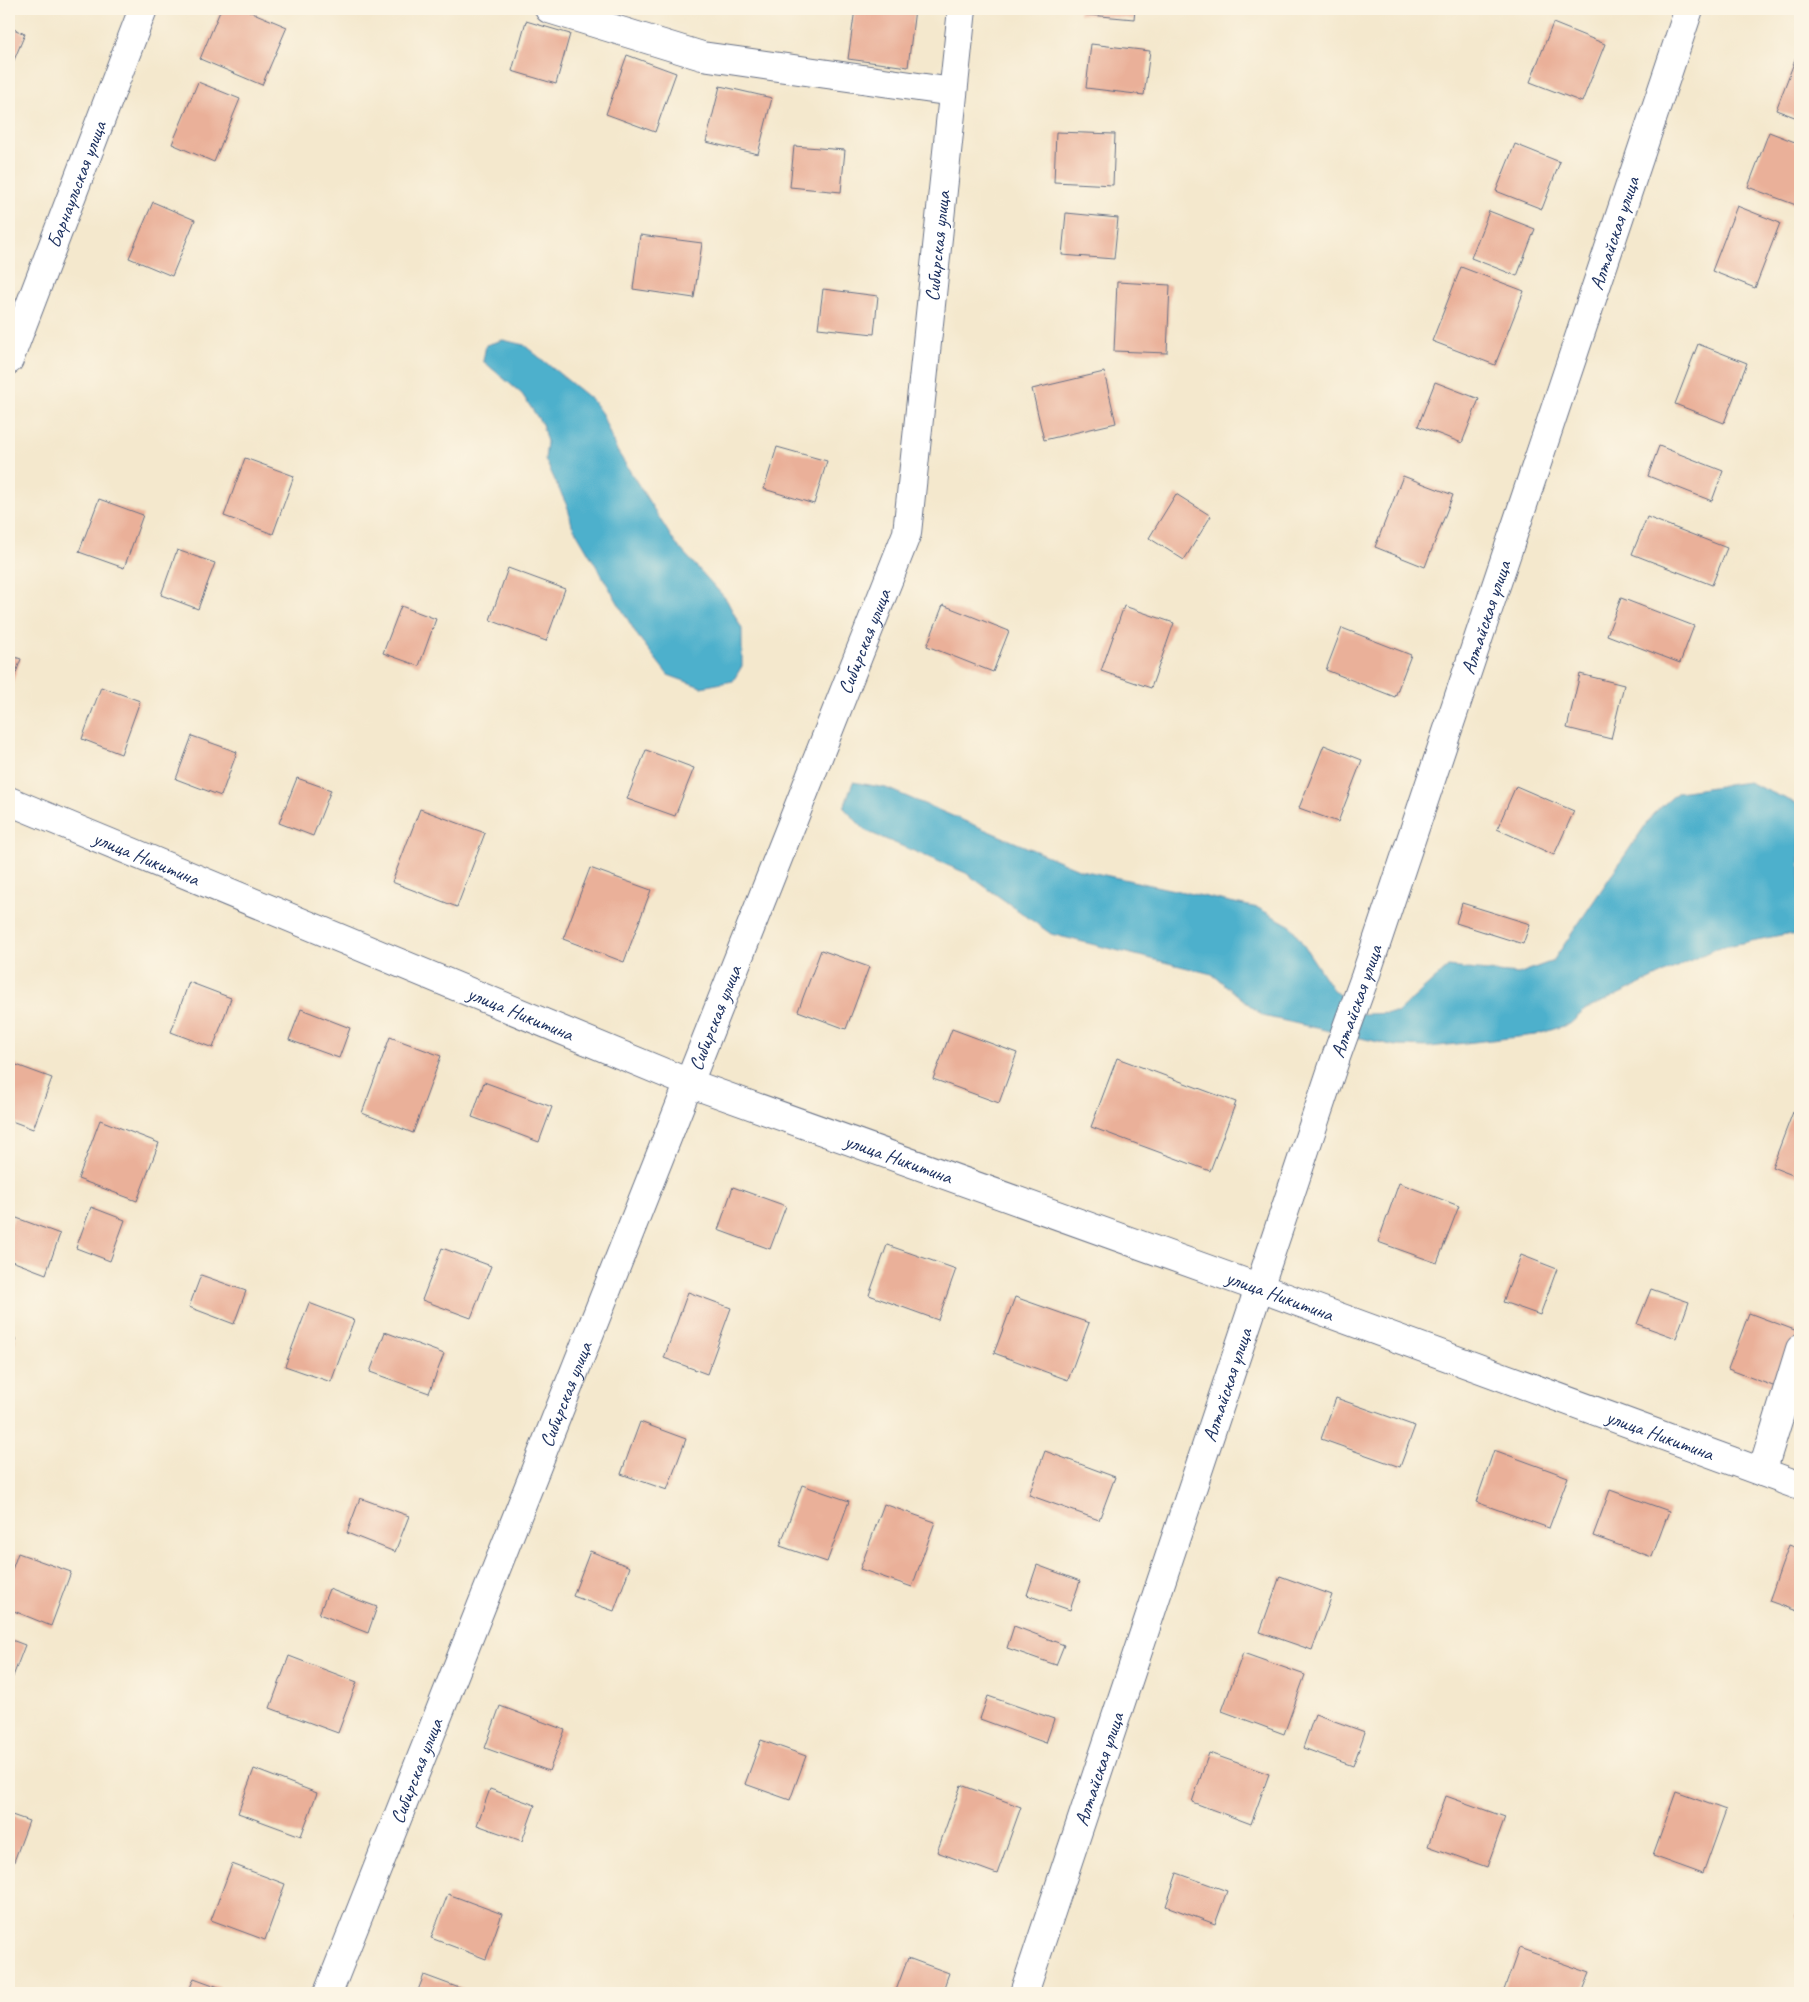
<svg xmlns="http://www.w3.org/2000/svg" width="1809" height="2002" viewBox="0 0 1809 2002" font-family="Caveat,sans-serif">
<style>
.water{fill:#4db0cc;stroke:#347095}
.building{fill:#eab099}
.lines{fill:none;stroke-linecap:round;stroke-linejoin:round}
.minor-casing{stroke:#677085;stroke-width:30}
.minor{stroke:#fff;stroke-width:28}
.labels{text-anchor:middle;stroke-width:4;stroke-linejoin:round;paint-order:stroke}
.street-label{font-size:20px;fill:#1b2f5e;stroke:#fcf5e5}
</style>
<rect width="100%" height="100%" fill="#fcf5e5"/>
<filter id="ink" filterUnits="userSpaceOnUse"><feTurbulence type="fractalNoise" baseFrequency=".02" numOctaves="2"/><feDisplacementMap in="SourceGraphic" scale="10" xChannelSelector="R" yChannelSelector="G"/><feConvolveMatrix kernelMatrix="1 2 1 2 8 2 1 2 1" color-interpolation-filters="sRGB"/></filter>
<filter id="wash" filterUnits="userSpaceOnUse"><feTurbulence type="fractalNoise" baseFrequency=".0096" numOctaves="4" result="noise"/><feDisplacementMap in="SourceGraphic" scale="20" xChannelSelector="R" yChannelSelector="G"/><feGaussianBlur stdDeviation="1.12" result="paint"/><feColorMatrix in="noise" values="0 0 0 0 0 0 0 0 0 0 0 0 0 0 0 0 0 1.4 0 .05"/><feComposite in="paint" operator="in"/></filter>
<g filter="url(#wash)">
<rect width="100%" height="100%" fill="#f4e8cd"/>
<g class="water">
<path d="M503,340l21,5 68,55 10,14 14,35 59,94 51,56 16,30v37l-9,15 -32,6 -33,-12 -31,-40 -65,-110 -4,-17 -23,-49 2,-17 -5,-18 -20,-30 -39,-33 3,-16z"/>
<path d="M853,782l33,6 195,82 177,38 33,18 42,64 30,24 34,-1 51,-46 70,7 35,-13 100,-147 25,-22 70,-10 52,23v132l-14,-3 -69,14 -132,62 -15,14 -35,11 -105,12 -34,-1 -133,-30 -51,-42 -161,-40 -85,-61 -100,-42 -22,-23z"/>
</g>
<g id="blocks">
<g class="building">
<path d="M221,9h23l43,18 -25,58 -62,-26z"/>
<path d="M855,9h60l-7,58 -60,-8z"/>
<path d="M1080,9h55l-1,10 -55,-5z"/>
<path d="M526,21l44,13 -14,50 -44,-13z"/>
<path d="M1553,23l52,21 -23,58 -52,-20z"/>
<path d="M9,27l16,7 -16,38z"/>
<path d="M1091,44l59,7 -6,44 -58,-7z"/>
<path d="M1800,47v72l-24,-9z"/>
<path d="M627,55l49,18 -21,59 -49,-18z"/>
<path d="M198,82l42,17 -26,63 -42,-18z"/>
<path d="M720,86l52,12 -14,56 -52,-12z"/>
<path d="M1056,132l59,2 -2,51 -59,-3z"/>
<path d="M1769,132l31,12v49l-4,12 -48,-18z"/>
<path d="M1515,144l45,18 -18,47 -46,-18z"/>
<path d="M794,146l51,4 -4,42 -51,-5z"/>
<path d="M153,202l42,18 -23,56 -43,-18z"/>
<path d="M1737,206l43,17 -25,65 -43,-17z"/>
<path d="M1489,211l46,18 -18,47 -46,-18z"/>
<path d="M1066,213l52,5 -4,41 -52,-4z"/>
<path d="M640,235l62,8 -8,55 -61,-9z"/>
<path d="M1461,267l63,24 -29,74 -63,-24z"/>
<path d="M1117,282l53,3 -3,68 -53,-2z"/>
<path d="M823,289l55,7 -4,38 -56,-6z"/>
<path d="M1698,344l49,19 -23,60 -49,-19z"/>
<path d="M1104,372l12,51 -72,17 -12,-51z"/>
<path d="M1435,382l44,17 -17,44 -44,-17z"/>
<path d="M1659,446l64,25 -11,30 -64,-25z"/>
<path d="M777,447l50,14 -13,43 -50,-15z"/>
<path d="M245,458l49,18 -21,58 -49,-18z"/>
<path d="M1403,476l50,19 -28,72 -50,-20z"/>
<path d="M1176,494l35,22 -27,44 -35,-22z"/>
<path d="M99,499l44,16 -19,53 -45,-16z"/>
<path d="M1647,517l80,31 -15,37 -80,-31z"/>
<path d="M177,550l38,13 -17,46 -37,-14z"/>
<path d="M508,568l57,21 -19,52 -56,-21z"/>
<path d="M1621,598l73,28 -14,37 -73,-28z"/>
<path d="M943,605l66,26 -16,41 -66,-26z"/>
<path d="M401,606l35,13 -17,47 -36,-13z"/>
<path d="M1124,606l50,17 -23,65 -50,-17z"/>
<path d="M1342,628l69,27 -16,42 -69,-27z"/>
<path d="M9,655l12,4 -12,33z"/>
<path d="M1580,674l44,11 -13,54 -44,-11z"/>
<path d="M101,687l39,14 -19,53 -39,-15z"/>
<path d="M192,736l45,16 -16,44 -45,-17z"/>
<path d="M1324,745l38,15 -24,62 -39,-14z"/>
<path d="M646,750l48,18 -19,48 -48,-17z"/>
<path d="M297,778l34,12 -18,46 -34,-13z"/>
<path d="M1516,786l58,25 -20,44 -57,-26z"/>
<path d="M420,809l65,24 -28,74 -65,-25z"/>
<path d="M590,868l61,22 -27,72 -61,-23z"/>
<path d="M1462,903l68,21 -7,20 -67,-21z"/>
<path d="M821,950l48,17 -23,62 -48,-18z"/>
<path d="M189,982l42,16 -18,50 -42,-16z"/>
<path d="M301,1009l49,19 -11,30 -50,-18z"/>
<path d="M952,1029l65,24 -18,50 -66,-24z"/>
<path d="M390,1037l51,19 -28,77 -51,-20z"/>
<path d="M1117,1058l119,44 -26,69 -119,-44z"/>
<path d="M11,1063l41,15 -19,51 -24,-9v-50z"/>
<path d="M484,1082l68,25 -13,35 -67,-25z"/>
<path d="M1793,1112l7,2v64l-28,-11z"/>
<path d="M100,1120l59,23 -22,58 -59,-22z"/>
<path d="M1399,1183l60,23 -22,57 -59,-21z"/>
<path d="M733,1187l53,19 -16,43 -52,-19z"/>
<path d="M91,1207l34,13 -15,41 -34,-13z"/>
<path d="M14,1217l46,17 -14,40 -37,-14v-30z"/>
<path d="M887,1245l69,24 -18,51 -69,-25z"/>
<path d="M442,1248l49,18 -20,52 -49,-18z"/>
<path d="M1521,1255l36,14 -17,46 -37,-13z"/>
<path d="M201,1275l45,16 -12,33 -45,-17z"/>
<path d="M1651,1289l38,13 -13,36 -39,-14z"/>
<path d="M688,1292l43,16 -24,66 -43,-16z"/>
<path d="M1015,1297l74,26 -21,57 -74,-27z"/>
<path d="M309,1303l45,17 -23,62 -46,-16z"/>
<path d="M1749,1313l51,19v6l-19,51 -53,-20z"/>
<path d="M385,1332l59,22 -15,39 -59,-21z"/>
<path d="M9,1336l7,3 -7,17z"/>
<path d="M1336,1398l79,28 -15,41 -79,-28z"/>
<path d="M640,1422l46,17 -19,51 -46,-16z"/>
<path d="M1494,1450l74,27 -19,51 -73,-26z"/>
<path d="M1045,1451l70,26 -16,43 -70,-25z"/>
<path d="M802,1485l47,16 -22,61 -47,-16z"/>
<path d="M1610,1490l59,21 -17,46 -59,-21z"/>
<path d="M360,1498l49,18 -14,36 -48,-19z"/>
<path d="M884,1504l51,18 -23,65 -52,-18z"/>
<path d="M1789,1545l11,4v63l-31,-11z"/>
<path d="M590,1551l40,16 -16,44 -41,-15z"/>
<path d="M18,1553l53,19 -20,54 -42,-17v-31z"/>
<path d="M1037,1565l43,16 -10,29 -43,-15z"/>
<path d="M1280,1576l52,19 -20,55 -52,-18z"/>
<path d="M329,1589l48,18 -9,26 -49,-19z"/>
<path d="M1014,1626l50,19 -8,20 -49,-17z"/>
<path d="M9,1639l16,6 -16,42z"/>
<path d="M1243,1653l62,22 -21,59 -62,-23z"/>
<path d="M289,1656l68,26 -19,51 -68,-25z"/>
<path d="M988,1696l66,23 -8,24 -66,-24z"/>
<path d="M500,1706l65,24 -16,41 -64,-23z"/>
<path d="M1315,1714l50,18 -12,34 -50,-18z"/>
<path d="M761,1740l45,16 -16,44 -45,-16z"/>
<path d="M1209,1753l60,21 -18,50 -59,-22z"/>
<path d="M254,1769l63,24 -16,43 -63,-23z"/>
<path d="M961,1785l60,22 -24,67 -60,-22z"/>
<path d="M490,1789l45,16 -13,36 -45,-16z"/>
<path d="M1676,1792l50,18 -23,64 -50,-18z"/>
<path d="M1446,1796l59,21 -18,50 -59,-21z"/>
<path d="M9,1814l20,7 -20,54z"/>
<path d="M232,1864l53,20 -20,56 -54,-20z"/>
<path d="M1177,1873l50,18 -12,33 -49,-18z"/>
<path d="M448,1894l54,20 -16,45 -55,-21z"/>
<path d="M1800,1905v14l-5,-2z"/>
<path d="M1519,1948l71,25 -8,20h-79z"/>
<path d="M908,1958l41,15 -7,20h-47z"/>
<path d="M424,1975l49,18h-56z"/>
<path d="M194,1978l41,15h-47z"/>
</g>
</g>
</g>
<g filter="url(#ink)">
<use href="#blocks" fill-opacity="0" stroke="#677085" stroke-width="1"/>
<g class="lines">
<defs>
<g id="minor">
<path d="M549,9l153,47 251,36"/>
<path id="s1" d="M9,360l134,-351"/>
<path id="s2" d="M9,801l680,282 571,205 540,198"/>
<path d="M1762,1472l38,-123"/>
<path id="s3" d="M328,1993l579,-1460 55,-524"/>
<path id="s4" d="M1024,1993l312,-936 29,-80 324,-968"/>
</g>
</defs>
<use href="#minor" class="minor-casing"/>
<use href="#minor" class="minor"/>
</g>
</g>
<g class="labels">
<g class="street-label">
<text dy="7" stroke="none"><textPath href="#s1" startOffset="188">Барнаульская улица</textPath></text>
<text dy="7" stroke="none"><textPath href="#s4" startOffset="1856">Алтайская улица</textPath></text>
<text dy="7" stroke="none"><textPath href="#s3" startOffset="1859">Сибирская улица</textPath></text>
<text dy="7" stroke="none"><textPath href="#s4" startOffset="1451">Алтайская улица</textPath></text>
<text dy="7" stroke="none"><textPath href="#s3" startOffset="1454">Сибирская улица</textPath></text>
<text dy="7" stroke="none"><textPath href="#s2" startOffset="149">улица Никитина</textPath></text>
<text dy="7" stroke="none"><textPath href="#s4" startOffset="1046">Алтайская улица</textPath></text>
<text dy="7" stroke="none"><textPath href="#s2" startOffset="554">улица Никитина</textPath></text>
<text dy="7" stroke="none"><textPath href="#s3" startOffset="1049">Сибирская улица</textPath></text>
<text dy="7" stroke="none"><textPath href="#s2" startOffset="959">улица Никитина</textPath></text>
<text dy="7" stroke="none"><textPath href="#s2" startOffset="1364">улица Никитина</textPath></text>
<text dy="7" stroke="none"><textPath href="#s4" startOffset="641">Алтайская улица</textPath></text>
<text dy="7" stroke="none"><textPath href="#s3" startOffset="644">Сибирская улица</textPath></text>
<text dy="7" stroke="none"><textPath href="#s2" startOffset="1769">улица Никитина</textPath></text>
<text dy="7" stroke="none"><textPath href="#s4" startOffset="236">Алтайская улица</textPath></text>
<text dy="7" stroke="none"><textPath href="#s3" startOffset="239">Сибирская улица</textPath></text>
</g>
</g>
<rect width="1809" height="2002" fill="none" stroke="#fcf5e5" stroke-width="30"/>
</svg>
